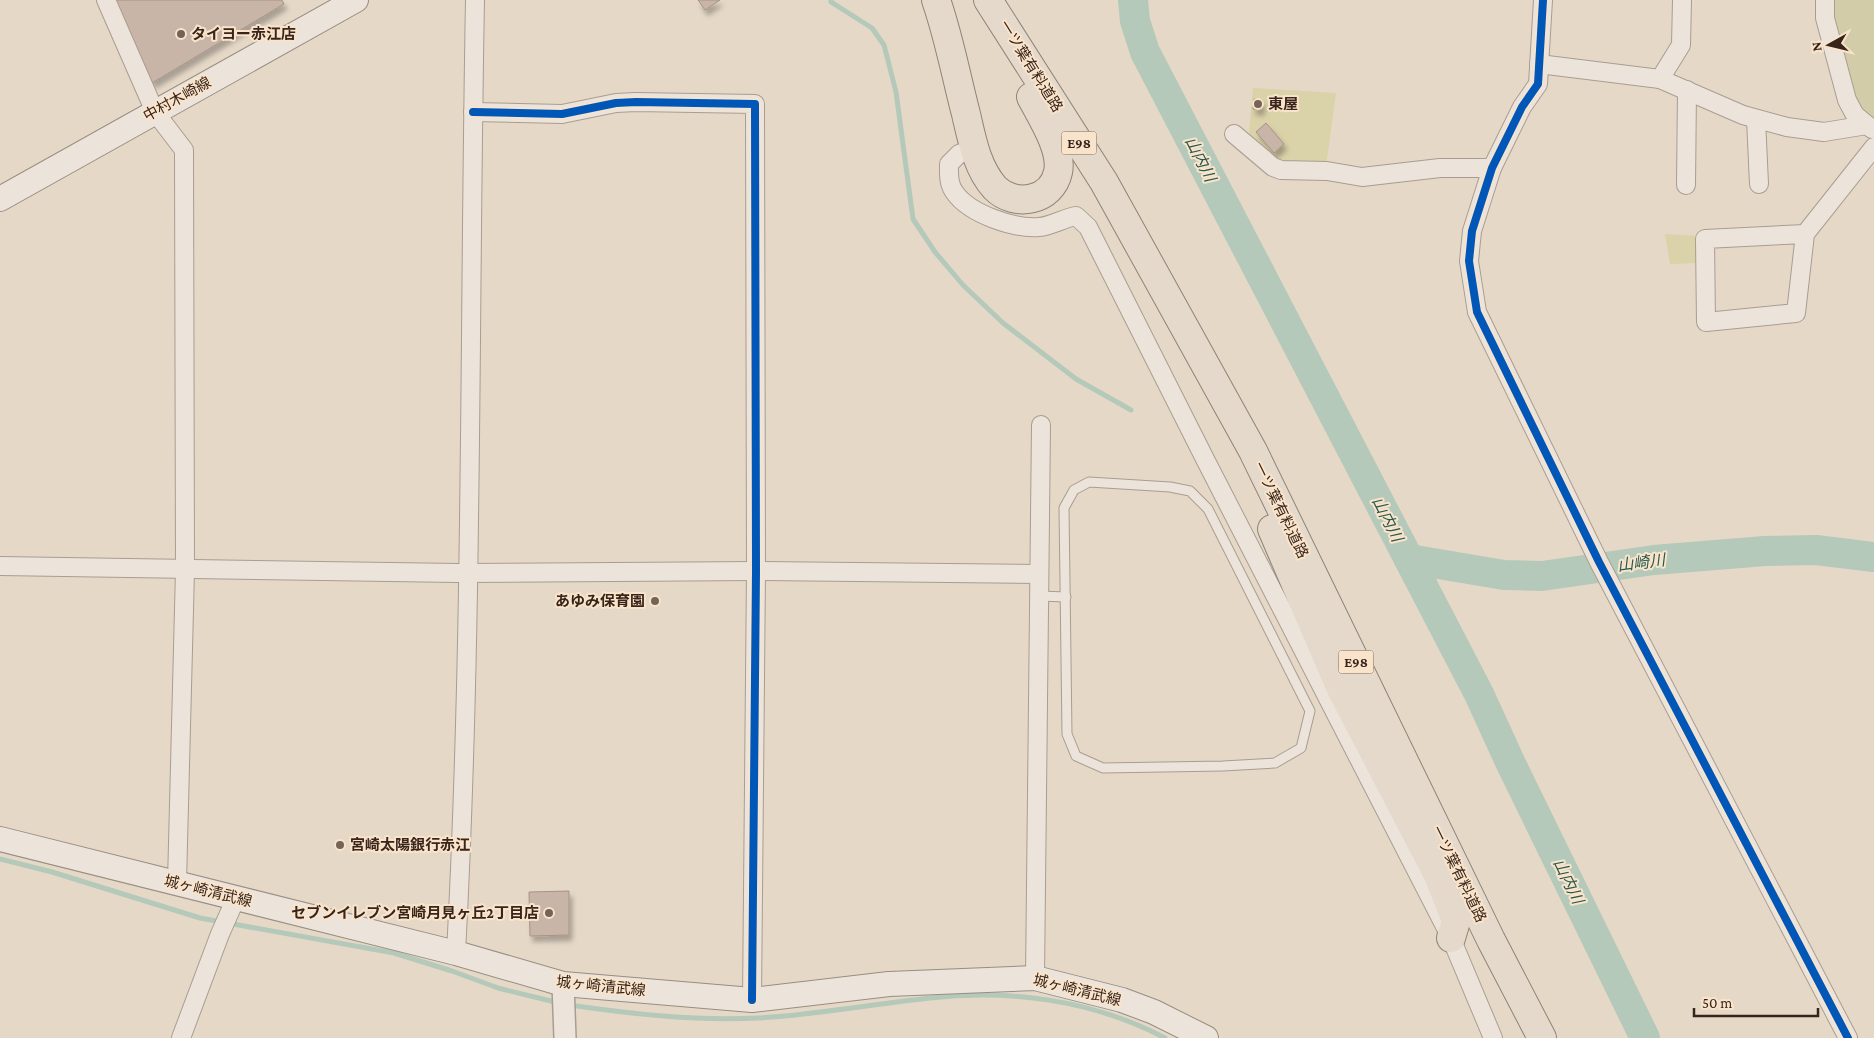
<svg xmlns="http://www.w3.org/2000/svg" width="1874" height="1038" viewBox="0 0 1874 1038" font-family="'Crimson Pro','Noto Sans JP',serif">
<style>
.green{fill:#dad2a8}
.cemetery{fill:#d3cca8}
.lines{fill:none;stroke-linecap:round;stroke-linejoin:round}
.stream{stroke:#b4c9b9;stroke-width:5}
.river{stroke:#b4c9b9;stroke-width:30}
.building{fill:#c9b5a8;stroke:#a59387;filter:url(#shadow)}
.service-casing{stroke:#a99d91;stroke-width:11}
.minor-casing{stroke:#a99d91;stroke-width:20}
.tertiary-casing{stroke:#a99d91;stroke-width:24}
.secondary-casing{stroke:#998d81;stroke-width:26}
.primary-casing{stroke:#8f8378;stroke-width:30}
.service{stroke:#ece4da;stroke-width:9}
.minor{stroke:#ece4da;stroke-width:18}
.tertiary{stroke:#ece4da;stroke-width:21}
.secondary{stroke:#ece4da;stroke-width:24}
.primary{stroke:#e4d9ca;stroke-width:28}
.cycleway-casing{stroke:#f9e4cb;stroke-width:11}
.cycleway{stroke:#0057b8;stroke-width:8}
.poi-dot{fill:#756357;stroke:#f9e4cb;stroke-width:2}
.labels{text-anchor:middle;stroke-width:4;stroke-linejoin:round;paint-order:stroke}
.shield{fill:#f9e4cb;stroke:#725e4f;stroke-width:1}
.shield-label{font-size:14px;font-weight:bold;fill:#38241a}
.poi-label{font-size:15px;font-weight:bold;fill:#38241a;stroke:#f9e4cb;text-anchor:start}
.street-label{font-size:15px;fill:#38241a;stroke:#f9e4cb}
.water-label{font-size:16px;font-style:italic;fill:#27594e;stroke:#f9e4cb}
</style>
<defs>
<filter id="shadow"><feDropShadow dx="3" dy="5.5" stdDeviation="2.5" flood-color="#0004"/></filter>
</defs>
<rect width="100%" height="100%" fill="#e5d8c7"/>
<g class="green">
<path d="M1253,88l83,5 -10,73 -47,-1 -30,-32z"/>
<path d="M1665,234l33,2 1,27 -29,1z"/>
</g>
<path class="cemetery" d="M1831,0h43v120l-18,-10 -25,-88z"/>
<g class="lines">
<g class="stream">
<path d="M831,0v2l41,26 12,17 12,47 17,127 22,33 28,33 40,38 73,56 55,31"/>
<path d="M0,859l52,13 148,46 194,35 58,18 46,17 61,15"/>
<path d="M570,1005c62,9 124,16 188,13 58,-3 114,-14 172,-20 80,-9 163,2 235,40"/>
</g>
<g class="river">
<path d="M1133,0l2,21 10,31 334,642 32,70 134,274"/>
<path d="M1409,559l95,16 38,1 112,-16 111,-9 51,-1 58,7"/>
</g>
</g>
<g class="building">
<path d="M115,0h167l2,4 -132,79z"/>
<path d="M698,0h22l-15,10z"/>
<path d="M1254,99l8,1 -1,10 -8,-1z"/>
<path d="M1266,123l18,21 -10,9 -18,-21z"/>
<path d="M569,891v44l-39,1 -1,-44z"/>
</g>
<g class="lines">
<defs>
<g id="service">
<path d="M1089,482l81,5 20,4 18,18 102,202 -9,37 -26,15 -52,3 -120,2 -27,-12 -9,-22 -3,-226 10,-18z"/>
<path d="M1039,596l27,1"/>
</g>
<g id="minor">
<path d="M106,0l49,112 29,38 1,420 -8,313"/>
<path d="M1543,0l-5,84 -16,23 -30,61 -20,63 -3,30 8,51 122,250 249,476"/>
<path d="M1825,0v18l22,82 8,15 17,14"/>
<path d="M1539,64l121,15 83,36 44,12 37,5 43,-7"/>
<path d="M1660,79l21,-34 1,-45"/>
<path d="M473,112l89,2 54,-11 20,-1 119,2 1,467 -4,429"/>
<path d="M1756,119l3,65"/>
<path d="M1234,134l39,33 8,3 46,1 35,6 78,-9h52"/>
<path d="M973,148l-14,6 -10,10c0,10 -1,20 6,29 15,21 59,36 84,34 12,-1 25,-9 37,-11l12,11 118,234 245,477 42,100"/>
<path d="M1686,185l1,-95"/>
<path d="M1805,234l-100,5 1,83 90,-9 9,-79 69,-87"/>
<path d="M0,566l458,7 298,-2 283,3"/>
<path d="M456,953c17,-318 13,-635 19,-953"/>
<path d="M1035,978l6,-553"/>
<path d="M181,1038l39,-104 16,-36"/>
</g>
<path id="tertiary" d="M563,984l2,54"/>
<g id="secondary">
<path d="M0,199l356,-199"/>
<path d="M0,839l456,114 107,31 189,16 137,-16 146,-6 87,22 32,12 52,26"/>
</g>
<g id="primary">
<path d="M936,0c13,37 20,76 30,114 6,26 11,54 29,74 20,20 57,13 63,-16 5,-22 -17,-56 -27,-75"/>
<path d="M988,0l116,182 149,269 238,489 51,98"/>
<path d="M1272,529l69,160 97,186 18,46 -5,17"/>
</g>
</defs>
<use href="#service" class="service-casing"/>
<use href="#minor" class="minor-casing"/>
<use href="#tertiary" class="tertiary-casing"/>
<use href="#secondary" class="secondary-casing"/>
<use href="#primary" class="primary-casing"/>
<use href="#service" class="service"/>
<use href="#minor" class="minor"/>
<use href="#tertiary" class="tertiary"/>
<use href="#secondary" class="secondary"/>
<use href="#primary" class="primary"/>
<defs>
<g id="cycleway">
<path d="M1543,0l-5,84 -16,23 -30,61 -20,63 -3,30 8,51 122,250 249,476"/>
<path d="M473,112l89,2 54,-11 20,-1 119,2 1,467 -4,429"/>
</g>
</defs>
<use href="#cycleway" class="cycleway-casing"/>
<use href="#cycleway" class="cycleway"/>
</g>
<g class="poi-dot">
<circle cx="181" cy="34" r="5"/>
<circle cx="1258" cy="104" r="5"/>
<circle cx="655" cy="601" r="5"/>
<circle cx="340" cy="845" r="5"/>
<circle cx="549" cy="913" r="5"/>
</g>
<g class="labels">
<g class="shield">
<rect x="1061.5" y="131.5" width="35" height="23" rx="4"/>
<rect x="1338.5" y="650.5" width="35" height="23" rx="4"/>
</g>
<g class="shield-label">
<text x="1079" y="148">E98</text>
<text x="1356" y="667">E98</text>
</g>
<g class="poi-label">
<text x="191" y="39">タイヨー赤江店</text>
<text x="1268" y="109">東屋</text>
<text x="645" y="606" text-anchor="end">あゆみ保育園</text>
<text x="350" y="850">宮崎太陽銀行赤江</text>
<text x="539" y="918" text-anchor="end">セブンイレブン宮崎月見ヶ丘2丁目店</text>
</g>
<g class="street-label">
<text transform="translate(1031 66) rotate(58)" y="5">一ツ葉有料道路</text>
<text transform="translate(177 99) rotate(-29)" y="5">中村木崎線</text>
<text transform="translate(1281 510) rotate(64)" y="5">一ツ葉有料道路</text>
<text transform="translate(1459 874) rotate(64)" y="5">一ツ葉有料道路</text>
<text transform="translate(208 891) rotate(14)" y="5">城ヶ崎清武線</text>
<text transform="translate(601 986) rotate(6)" y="5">城ヶ崎清武線</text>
<text transform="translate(1077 990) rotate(14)" y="5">城ヶ崎清武線</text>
</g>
<g class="water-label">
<text transform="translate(1201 159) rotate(63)" y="6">山内川</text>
<text transform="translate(1388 519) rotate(63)" y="6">山内川</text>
<text transform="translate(1641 562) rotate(-7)" y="6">山崎川</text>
<text transform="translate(1569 881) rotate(64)" y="6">山内川</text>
</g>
</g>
<g transform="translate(1829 45) rotate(262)" stroke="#f9e4cb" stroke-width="4" paint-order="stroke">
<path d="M0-4L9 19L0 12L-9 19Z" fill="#38241a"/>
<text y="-8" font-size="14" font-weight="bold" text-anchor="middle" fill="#38241a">N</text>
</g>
<path d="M1694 1008v8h124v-8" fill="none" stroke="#38241a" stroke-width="2.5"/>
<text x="1702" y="1008" font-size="15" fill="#38241a" stroke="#f9e4cb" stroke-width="4" paint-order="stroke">50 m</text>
</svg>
